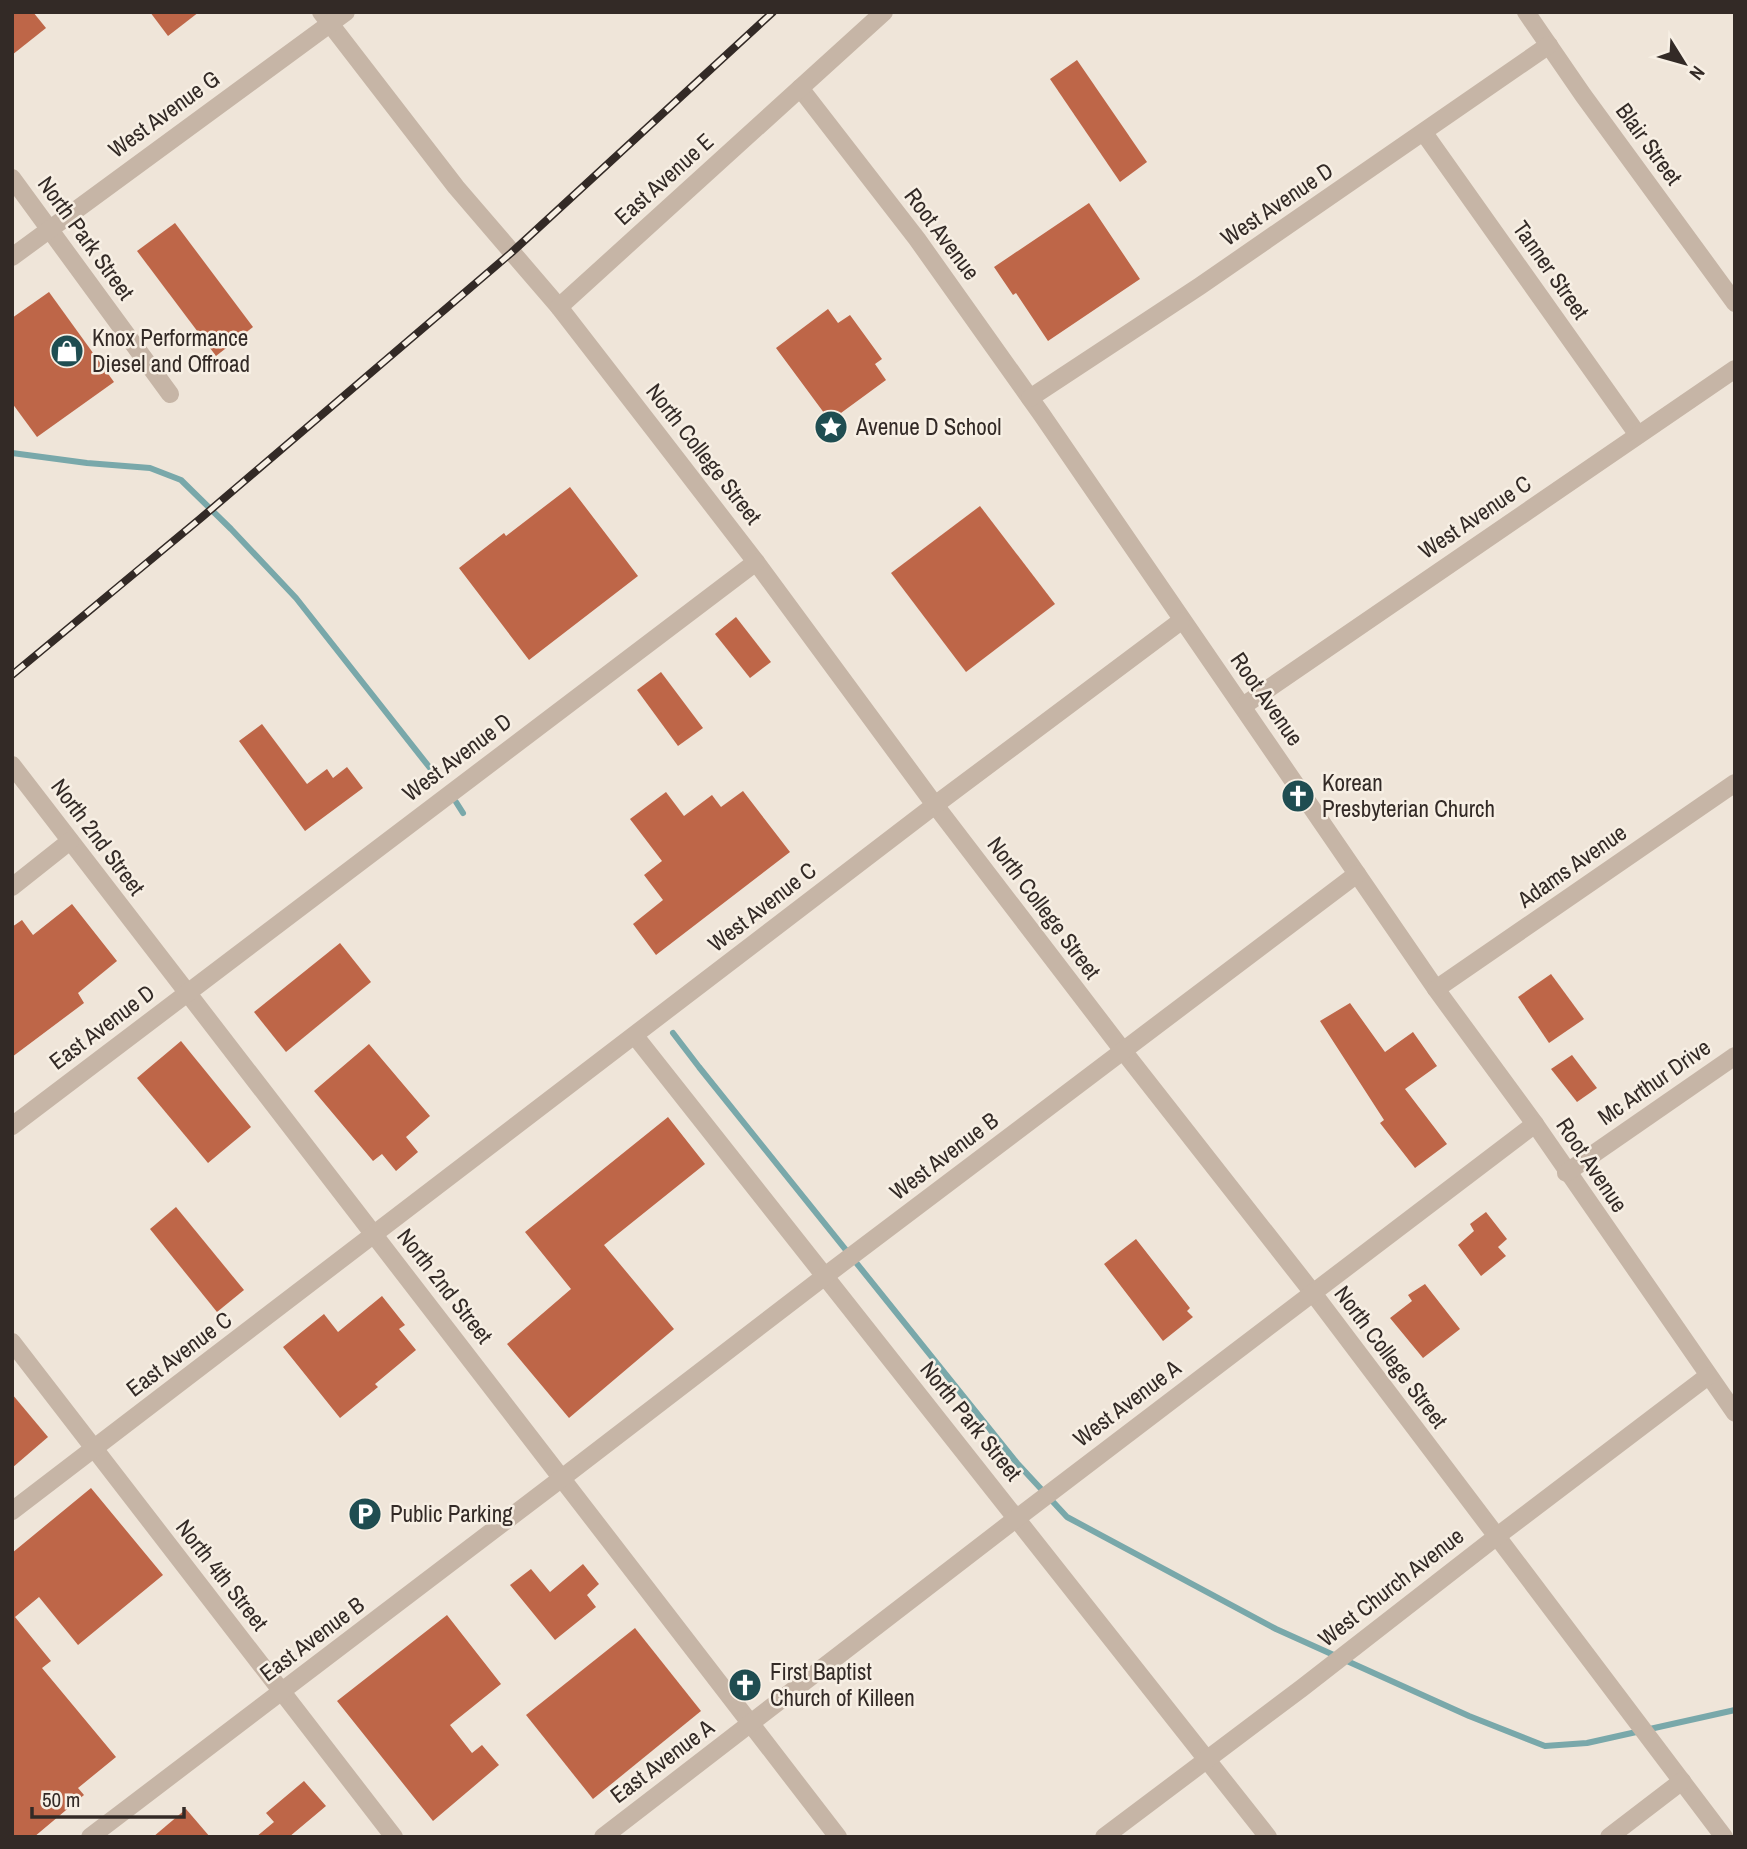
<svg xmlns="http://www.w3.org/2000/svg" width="1747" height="1849" viewBox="0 0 1747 1849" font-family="'Archivo Narrow',sans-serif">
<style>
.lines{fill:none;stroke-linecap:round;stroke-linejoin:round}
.stream{stroke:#79a8aa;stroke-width:6}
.building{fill:#be6648}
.minor{stroke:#c6b5a6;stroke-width:18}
.rail-casing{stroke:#332a26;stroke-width:8}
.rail{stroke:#f7efe4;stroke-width:5;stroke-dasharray:16;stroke-linecap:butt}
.labels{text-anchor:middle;stroke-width:5;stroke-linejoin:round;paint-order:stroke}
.street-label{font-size:23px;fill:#332a26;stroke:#f7efe4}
.poi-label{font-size:23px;fill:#332a26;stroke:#f7efe4;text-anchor:start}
</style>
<rect width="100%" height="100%" fill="#efe5d9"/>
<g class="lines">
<g class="stream">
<path d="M12,453l75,10 63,5 31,12 50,49 65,69 134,170"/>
<path d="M456,802l7,11"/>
<path d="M673,1033l26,34 318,396 50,54 209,112 193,87 76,30 42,-3 148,-33"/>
</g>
</g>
<g class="building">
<path d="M12,12h21l13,16 -34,27z"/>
<path d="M150,12h49l-31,24z"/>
<path d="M1077,60l70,102 -27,20 -70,-103z"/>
<path d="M1089,203l51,76 -92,62 -32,-48 -3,2 -19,-28z"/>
<path d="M175,223l78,104 -37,29 -79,-105z"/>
<path d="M49,292l65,90 -77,55 -25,-34v-85z"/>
<path d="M828,309l10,14 12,-8 32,44 -7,5 11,16 -56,41 -54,-73z"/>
<path d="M570,487l68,89 -109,84 -70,-92 45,-35 2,3z"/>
<path d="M980,506l75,98 -89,68 -75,-99z"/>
<path d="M736,617l35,45 -21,16 -35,-44z"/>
<path d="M661,672l42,56 -25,18 -41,-56z"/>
<path d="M262,724l45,60 20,-15 6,9 14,-11 16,21 -58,43 -66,-90z"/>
<path d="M743,791l47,61 -134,103 -23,-31 30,-24 -19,-25 18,-14 -32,-42 36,-27 18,24 28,-21 9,12z"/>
<path d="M72,904l45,57 -39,32 6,10 -72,54v-130l10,-7 11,15z"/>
<path d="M340,943l31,39 -85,70 -32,-40z"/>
<path d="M1551,974l33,45 -35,24 -31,-46z"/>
<path d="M1350,1003l35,49 28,-20 24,34 -32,23 42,55 -32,24 -35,-45 4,-3 -64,-99z"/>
<path d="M181,1041l70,86 -43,36 -71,-85z"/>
<path d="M369,1044l61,72 -24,21 12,15 -22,19 -14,-17 -9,7 -59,-70z"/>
<path d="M1572,1055l25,33 -20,14 -26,-33z"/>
<path d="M668,1117l37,47 -101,81 70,84 -105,89 -62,-74 64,-55 -46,-57z"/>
<path d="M176,1207l68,83 -27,22 -67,-83z"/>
<path d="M1486,1212l21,27 -9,8 8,9 -25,20 -23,-31 16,-14 -4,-7z"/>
<path d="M1136,1239l54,69 -3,3 6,6 -30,24 -59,-77z"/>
<path d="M1425,1284l35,45 -37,29 -33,-40 22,-17 -4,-6z"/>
<path d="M382,1296l23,29 -6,4 17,21 -41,34 3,3 -38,31 -57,-71 41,-33 14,18z"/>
<path d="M12,1394l36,43 -36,31z"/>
<path d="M91,1488l72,87 -85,70 -39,-48 -24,20 36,44 -9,7 74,89 -38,31 6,7 -50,42h-22v-284z"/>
<path d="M583,1564l16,20 -12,11 9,12 -41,33 -45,-55 21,-16 19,23z"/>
<path d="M447,1615l54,69 -51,41 22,28 10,-8 17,20 -66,56 -96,-120z"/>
<path d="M635,1628l66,83 -108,88 -67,-84z"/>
<path d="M304,1781l22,25 -37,31h-33l18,-15 -8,-9z"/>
<path d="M186,1809l24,28h-57z"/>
</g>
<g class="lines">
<g class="minor">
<path d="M321,12l135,175 103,120 96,124 101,131 179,243 189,247 189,241 411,544"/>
<path d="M1526,12l57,83 152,208"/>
<path d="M800,88l117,151 125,176 394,574 99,135 200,289"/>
<path d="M1424,133l214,302"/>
<path d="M12,178l158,216"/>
<path d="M12,257l334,-245"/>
<path d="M559,307l325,-295"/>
<path d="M1030,398l170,-112 349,-241"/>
<path d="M1243,706l492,-337"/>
<path d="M12,765l826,1072"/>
<path d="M12,887l58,-46"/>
<path d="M1436,989l299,-206"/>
<path d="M635,1036l633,801"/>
<path d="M12,1126l744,-564"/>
<path d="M1566,1173l169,-117"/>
<path d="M12,1342l382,495"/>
<path d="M12,1511l923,-706 246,-184"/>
<path d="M90,1837l472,-359 263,-202 532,-402"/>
<path d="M603,1837l414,-319 518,-394"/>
<path d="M1104,1837l198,-149 194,-151 212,-161"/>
<path d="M1609,1837l73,-56"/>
</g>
<defs>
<path id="rail" d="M12,675l189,-157 310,-265 262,-241"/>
</defs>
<use href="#rail" class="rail-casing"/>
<use href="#rail" class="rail"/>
</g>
<defs>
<symbol id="shop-disc" viewBox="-11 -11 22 22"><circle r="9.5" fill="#1f4d51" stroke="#f7efe4"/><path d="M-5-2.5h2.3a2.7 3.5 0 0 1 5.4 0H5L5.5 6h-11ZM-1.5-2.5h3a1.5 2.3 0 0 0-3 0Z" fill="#fff"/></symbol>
<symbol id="sight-disc" viewBox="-11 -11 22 22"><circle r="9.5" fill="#1f4d51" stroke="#f7efe4"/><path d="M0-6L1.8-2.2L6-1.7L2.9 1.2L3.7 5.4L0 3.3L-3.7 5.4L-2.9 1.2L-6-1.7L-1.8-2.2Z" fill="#fff"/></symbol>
<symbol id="church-disc" viewBox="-11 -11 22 22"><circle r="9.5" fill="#1f4d51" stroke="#f7efe4"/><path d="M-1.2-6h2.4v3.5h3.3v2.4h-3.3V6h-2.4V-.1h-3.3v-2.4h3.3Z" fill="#fff"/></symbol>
<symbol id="parking-disc" viewBox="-11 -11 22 22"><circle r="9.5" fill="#1f4d51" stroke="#f7efe4"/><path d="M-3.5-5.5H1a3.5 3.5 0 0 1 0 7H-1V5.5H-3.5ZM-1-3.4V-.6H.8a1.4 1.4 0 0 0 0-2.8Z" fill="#fff"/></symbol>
</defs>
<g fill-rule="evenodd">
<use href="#shop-disc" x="48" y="332" width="38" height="38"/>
<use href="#sight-disc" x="812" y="408" width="38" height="38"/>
<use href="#church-disc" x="1279" y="777" width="38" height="38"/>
<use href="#parking-disc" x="346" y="1495" width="38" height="38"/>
<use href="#church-disc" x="726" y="1666" width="38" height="38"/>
</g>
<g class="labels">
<g class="street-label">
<text transform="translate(164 114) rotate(-36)" y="8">West Avenue G</text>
<text transform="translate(1649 144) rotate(54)" y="8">Blair Street</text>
<text transform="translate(664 179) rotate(-42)" y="8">East Avenue E</text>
<text transform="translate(1277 204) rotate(-34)" y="8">West Avenue D</text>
<text transform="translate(942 234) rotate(53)" y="8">Root Avenue</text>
<text transform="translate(86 238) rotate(54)" y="8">North Park Street</text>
<text transform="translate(1551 270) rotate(55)" y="8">Tanner Street</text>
<text transform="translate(704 454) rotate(52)" y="8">North College Street</text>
<text transform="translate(1475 517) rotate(-34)" y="8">West Avenue C</text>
<text transform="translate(1267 699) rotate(55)" y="8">Root Avenue</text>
<text transform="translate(457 757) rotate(-37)" y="8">West Avenue D</text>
<text transform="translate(98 837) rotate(53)" y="8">North 2nd Street</text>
<text transform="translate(1572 866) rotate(-35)" y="8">Adams Avenue</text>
<text transform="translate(762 907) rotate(-38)" y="8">West Avenue C</text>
<text transform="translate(1044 908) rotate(53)" y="8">North College Street</text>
<text transform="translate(102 1027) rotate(-37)" y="8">East Avenue D</text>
<text transform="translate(1654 1082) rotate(-35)" y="8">Mc Arthur Drive</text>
<text transform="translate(944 1156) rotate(-37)" y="8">West Avenue B</text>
<text transform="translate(1592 1165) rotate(56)" y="8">Root Avenue</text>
<text transform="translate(445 1286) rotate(52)" y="8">North 2nd Street</text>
<text transform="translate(179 1354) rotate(-37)" y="8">East Avenue C</text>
<text transform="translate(1391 1357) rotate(53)" y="8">North College Street</text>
<text transform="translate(1127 1403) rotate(-37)" y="8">West Avenue A</text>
<text transform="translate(971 1421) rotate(51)" y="8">North Park Street</text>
<text transform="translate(222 1575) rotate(52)" y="8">North 4th Street</text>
<text transform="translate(1391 1587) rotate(-38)" y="8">West Church Avenue</text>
<text transform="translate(312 1639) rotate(-37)" y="8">East Avenue B</text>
<text transform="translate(662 1761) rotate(-37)" y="8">East Avenue A</text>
</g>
<g class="poi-label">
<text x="92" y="346">Knox Performance<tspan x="92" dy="26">Diesel and Offroad</tspan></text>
<text x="856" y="435">Avenue D School</text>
<text x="1322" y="791">Korean<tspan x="1322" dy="26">Presbyterian Church</tspan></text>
<text x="390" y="1522">Public Parking</text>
<text x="770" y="1680">First Baptist<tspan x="770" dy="26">Church of Killeen</tspan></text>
</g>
</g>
<rect width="1747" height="1849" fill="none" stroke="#332a26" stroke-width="28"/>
<g transform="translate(1684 63) rotate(127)" stroke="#f7efe4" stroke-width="5" paint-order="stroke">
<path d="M0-5L12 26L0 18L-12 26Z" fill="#332a26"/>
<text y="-10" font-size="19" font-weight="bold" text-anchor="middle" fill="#332a26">N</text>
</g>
<path d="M32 1807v10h152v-10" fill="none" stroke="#332a26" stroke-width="3.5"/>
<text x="42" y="1807" font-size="21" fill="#332a26" stroke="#f7efe4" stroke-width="5" paint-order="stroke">50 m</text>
</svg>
